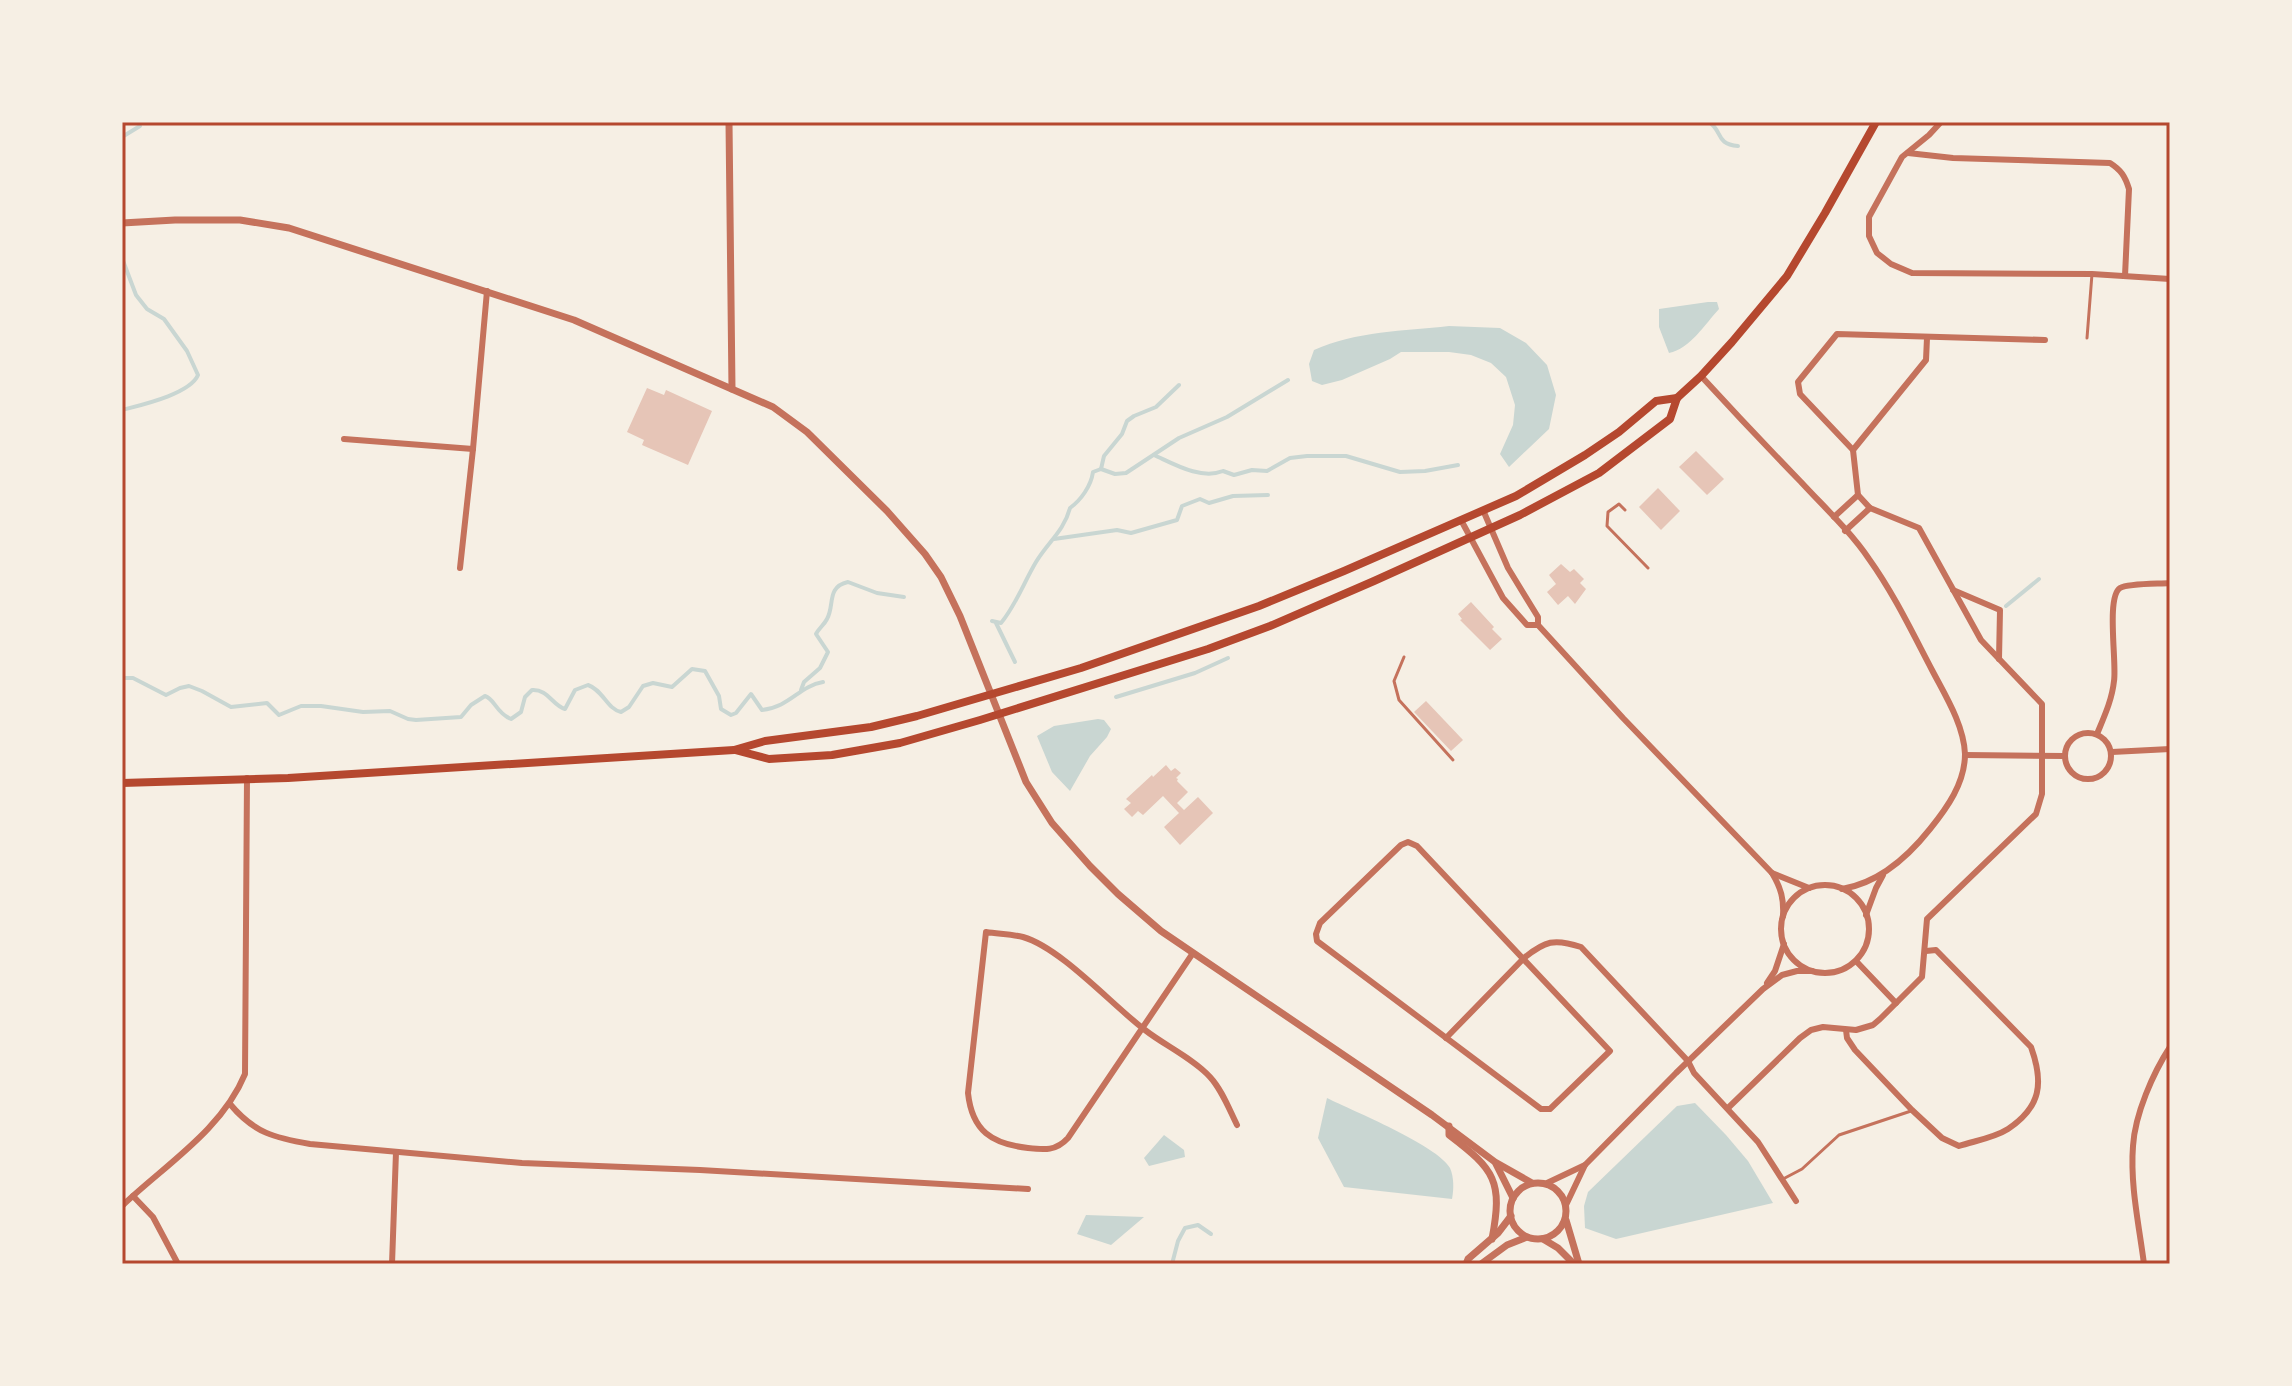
<svg xmlns="http://www.w3.org/2000/svg" width="2292" height="1386" viewBox="0 0 2292 1386" font-family="Rubik,sans-serif">
<style>
.water{fill:#c9d6d2}
.lines{fill:none;stroke-linecap:round;stroke-linejoin:round}
.stream{stroke:#c9d6d2;stroke-width:4}
.building{fill:#e6c5b7}
.service{stroke:#c5725c;stroke-width:3}
.minor{stroke:#c5725c;stroke-width:6}
.tertiary{stroke:#c5725c;stroke-width:7}
.secondary{stroke:#b5482f;stroke-width:8}
.neatline{fill:none;stroke:#b5482f;stroke-width:3}
</style>
<rect width="100%" height="100%" fill="#f6efe4"/>
<g class="water">
<path d="M1708,302h9l2,7c-14,15 -29,40 -50,44l-10,-26v-18z"/>
<path d="M1449,326l51,2 26,15 21,22 9,30 -7,34 -40,38 -9,-13 13,-29 2,-20 -9,-28 -15,-14 -20,-8 -22,-3h-48l-11,7 -48,21 -20,5 -10,-4 -3,-17 5,-14c42,-19 90,-19 135,-24z"/>
<path d="M1098,719l6,1 7,9 -4,8 -17,19 -20,35 -18,-19 -15,-36 17,-10z"/>
<path d="M1327,1098c26,13 110,47 123,70 4,9 4,21 2,31l-108,-12 -26,-49z"/>
<path d="M1695,1103l31,32 22,26 25,42 -157,36 -31,-11 -1,-22 4,-14 89,-86z"/>
<path d="M1164,1135l20,15 1,7 -36,9 -5,-8z"/>
<path d="M1086,1215l58,2 -33,28 -34,-11z"/>
</g>
<g class="lines">
<g class="stream">
<path d="M1709,122c14,9 6,22 29,24"/>
<path d="M122,137l18,-11"/>
<path d="M122,258l14,37 11,14 17,10 23,32 11,24c-8,19 -57,30 -76,35"/>
<path d="M1154,455c20,9 47,25 69,16l11,4 18,-5 15,1 23,-13 17,-2h39l54,16 25,-1 33,-6"/>
<path d="M1101,469l14,5 11,-1 53,-35 48,-21 61,-37"/>
<path d="M1054,539l63,-9 14,3 46,-13 5,-14 18,-7 9,4 24,-7 35,-1"/>
<path d="M2006,606l33,-27"/>
<path d="M992,621l9,2c15,-18 23,-41 35,-61 12,-20 28,-31 34,-54 11,-8 21,-22 23,-36l8,-3 3,-13 18,-22 5,-13 7,-5 22,-9 23,-22"/>
<path d="M996,623l19,39"/>
<path d="M122,681l2,-3h9l33,17 14,-7 9,-2 13,5 29,16 36,-4 12,12 22,-9h20l42,6 27,-1 18,8 8,1 45,-3 10,-12 14,-9c10,3 11,17 26,23l10,-7 4,-15 7,-7c16,-1 20,15 33,19l10,-19 13,-5c15,5 19,24 33,27l8,-5 14,-21 10,-3 19,4 20,-18 13,2 14,25 2,13 10,6 5,-2 15,-19 11,16c28,-3 37,-24 61,-28"/>
<path d="M801,690l3,-8 16,-14 8,-16 -12,-18c3,-6 8,-9 11,-15 8,-14 -1,-32 21,-37l29,11 27,4"/>
<path d="M1116,697l79,-24 33,-15"/>
<path d="M1172,1264l6,-23 7,-13 13,-3 13,9"/>
</g>
</g>
<g class="building">
<path d="M647,388l17,7 2,-5 46,21 -24,54 -46,-20 2,-5 -17,-8z"/>
<path d="M1696,451l28,28 -17,16 -28,-28z"/>
<path d="M1658,488l22,23 -19,19 -22,-23z"/>
<path d="M1561,564l9,8 4,-3 10,10 -4,4 6,6 -11,15 -7,-8 -10,9 -11,-13 9,-8 -7,-9z"/>
<path d="M1471,602l23,25 -2,2 10,10 -12,11 -30,-30 2,-1 -4,-5z"/>
<path d="M1426,701l37,39 -12,11 -37,-39z"/>
<path d="M1166,765l5,6 4,-3 6,5 -5,5 2,1 -1,2 11,11 -11,11 7,7 14,-13 15,16 -33,32 -16,-18 15,-14 -16,-17 -20,19 -5,-4 -6,6 -8,-8 7,-6 -5,-4 26,-24 1,2z"/>
</g>
<g class="lines">
<g class="service">
<path d="M2087,338l5,-64"/>
<path d="M1625,510l-6,-6 -11,8 -1,14 41,42"/>
<path d="M1404,657l-10,24 5,19 54,60"/>
<path d="M1783,1179l19,-10 37,-34 72,-24"/>
</g>
<g class="minor">
<path d="M1941,122l-12,13 -27,22 -33,60v19l8,17 14,11 21,9 180,1 78,5"/>
<path d="M1908,153l45,5 157,5c11,7 15,13 19,26l-4,87"/>
<path d="M1701,376c33,36 66,71 100,106 23,25 49,49 68,77 25,35 43,73 63,111 13,25 32,55 33,84 0,29 -18,54 -35,75 -23,29 -51,54 -88,60"/>
<path d="M344,439l129,10"/>
<path d="M1853,450l73,-90 1,-22"/>
<path d="M1483,510l25,58 30,49v8l85,93 149,155c9,15 12,26 11,43"/>
<path d="M1834,517l24,-22"/>
<path d="M1461,520l42,78 24,27h11"/>
<path d="M1845,531l25,-23"/>
<path d="M460,568l13,-119 14,-158"/>
<path d="M1953,590l47,20 -1,49"/>
<circle cx="2088" cy="756" r="23"/>
<path d="M2097,734c7,-17 15,-34 17,-53 3,-17 -8,-84 6,-93 9,-5 39,-4 50,-5"/>
<path d="M2112,752l58,-3"/>
<path d="M1965,755l100,1"/>
<path d="M1408,842l9,4 193,205 -60,58h-9l-224,-168 -1,-7 4,-11 81,-78z"/>
<path d="M1772,873l37,15"/>
<circle cx="1825" cy="929" r="44"/>
<path d="M1866,915l10,-27 7,-13"/>
<path d="M1193,953c-42,62 -83,123 -125,185 -12,13 -23,12 -40,10 -36,-4 -56,-17 -60,-55l18,-161c12,2 25,2 37,5 38,11 89,68 122,93 19,15 49,29 65,47 12,13 19,32 27,48"/>
<path d="M1856,961l40,42"/>
<path d="M1767,983l8,-12 9,-27"/>
<path d="M1846,1030l1,8 8,12 57,60 30,28 17,8c15,-5 35,-8 49,-17 33,-22 36,-46 23,-82l-95,-97 -10,1"/>
<path d="M1446,1038l78,-80c21,-17 30,-20 57,-11l107,114 6,12 64,69 38,59"/>
<path d="M230,1104c24,29 45,34 80,40l212,19 178,7 328,19"/>
<path d="M1728,1108l72,-70 11,-8 12,-3 33,3 17,-5 7,-6 42,-42 5,-58 109,-105 6,-20v-90l-61,-64 -62,-112 -49,-20 -12,-13 -5,-45 -53,-56 -2,-12 39,-48 208,6"/>
<path d="M1547,1183l38,-18 91,-92 87,-84 19,-14 15,-4h15"/>
<path d="M133,1196l20,21 25,47"/>
<path d="M1566,1205l19,-40"/>
<path d="M122,1206c43,-41 100,-76 123,-132l2,-296"/>
<path d="M392,1264l4,-112"/>
<path d="M2144,1264c-5,-39 -14,-79 -11,-118 2,-32 20,-73 37,-99"/>
</g>
<g class="tertiary">
<path d="M729,122l3,267"/>
<path d="M122,223l53,-3h65l49,8 285,92 199,87 34,25 80,79 38,43 16,23 19,39 66,166 26,41 38,43 28,28 43,37 271,184 63,47 37,21"/>
<path d="M1449,1126v9c46,35 54,46 43,104"/>
<path d="M1496,1164l17,34"/>
<circle cx="1538" cy="1211" r="28"/>
<path d="M1566,1220l13,44"/>
<path d="M1543,1239l15,9 16,16"/>
<path d="M1466,1264l2,-5 30,-26 13,-17"/>
<path d="M1481,1264l26,-19 20,-8"/>
</g>
<g class="secondary">
<path d="M735,750l34,9 63,-4 68,-12 80,-23 228,-71 62,-23 104,-45 146,-66 79,-42 71,-54 7,-21 24,-22 31,-34 55,-66 38,-63 51,-91"/>
<path d="M122,783l166,-5 446,-28 31,-9 106,-14 46,-11 164,-48 178,-62 85,-35 172,-75 69,-41 34,-23 37,-31 21,-3"/>
</g>
</g>
<rect width="2292" height="1386" fill="none" stroke="#f6efe4" stroke-width="248"/>
<rect x="124" y="124" width="2044" height="1138" class="neatline"/>
</svg>
